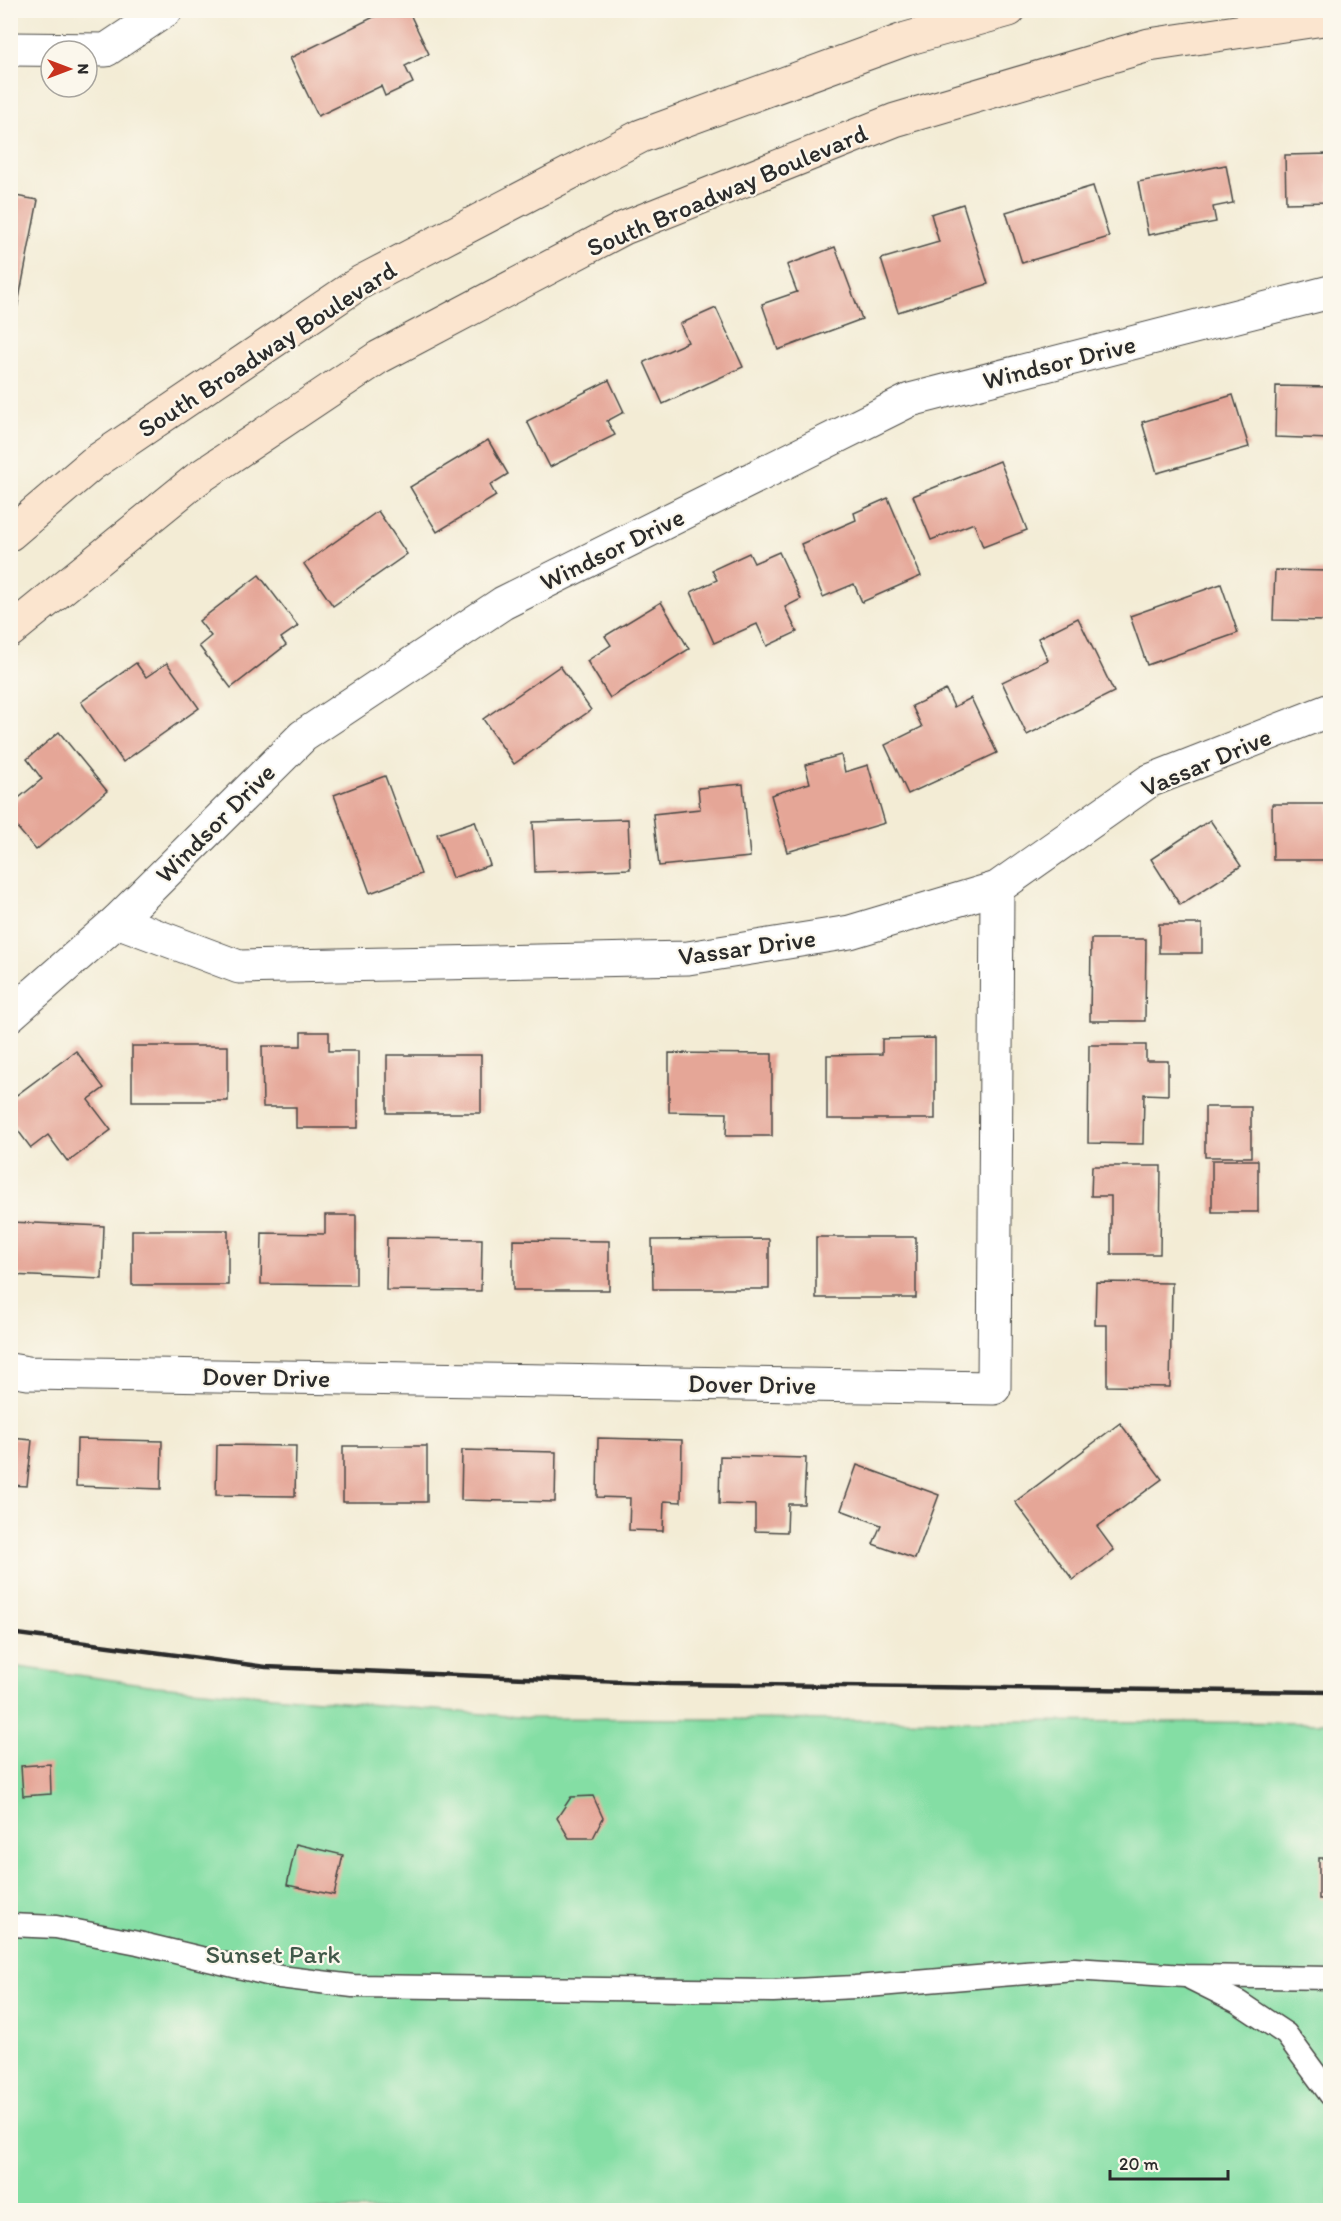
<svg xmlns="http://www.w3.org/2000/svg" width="1341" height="2221" viewBox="0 0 1341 2221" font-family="Itim,sans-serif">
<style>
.green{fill:#84dea4;stroke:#588468;stroke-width:1.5}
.building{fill:#e5a697}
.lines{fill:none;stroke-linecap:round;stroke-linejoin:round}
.lane-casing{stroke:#494844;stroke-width:25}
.street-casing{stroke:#494844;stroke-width:35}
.secondary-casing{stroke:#494844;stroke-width:35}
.lane{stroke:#fff;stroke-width:22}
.street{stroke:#fff;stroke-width:33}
.secondary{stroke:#fbe5cf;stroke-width:33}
.rail{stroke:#2b2b2b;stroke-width:4.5}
.labels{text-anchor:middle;stroke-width:4.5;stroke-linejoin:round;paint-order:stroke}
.street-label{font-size:26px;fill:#2b2b2b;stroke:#fbf7ec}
.park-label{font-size:26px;fill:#415849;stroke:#fbf7ec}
</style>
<rect width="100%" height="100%" fill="#fbf7ec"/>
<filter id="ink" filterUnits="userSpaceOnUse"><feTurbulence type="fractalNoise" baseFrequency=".0167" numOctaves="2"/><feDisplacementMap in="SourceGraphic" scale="12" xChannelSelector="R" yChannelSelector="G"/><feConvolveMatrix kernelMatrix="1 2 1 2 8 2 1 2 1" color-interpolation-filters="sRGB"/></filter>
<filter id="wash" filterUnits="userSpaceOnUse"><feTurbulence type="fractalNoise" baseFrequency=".008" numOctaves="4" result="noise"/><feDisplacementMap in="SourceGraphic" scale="24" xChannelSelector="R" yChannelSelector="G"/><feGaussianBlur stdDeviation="1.35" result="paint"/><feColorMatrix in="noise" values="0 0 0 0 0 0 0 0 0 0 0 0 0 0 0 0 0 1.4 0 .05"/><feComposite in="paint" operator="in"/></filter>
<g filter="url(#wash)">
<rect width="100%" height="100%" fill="#f3ecd5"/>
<path class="green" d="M11,1666l145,20 373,32 801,5v487h-1319z"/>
<g id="blocks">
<g class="building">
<path d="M388,10h20l21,44 -24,12 8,17 -28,13 -4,-10 -63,30 -28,-58z"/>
<path d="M460,10h16v1l-14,5z"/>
<path d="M1330,154v48l-44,1 -1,-48z"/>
<path d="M1226,165l7,38 -20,4 3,15 -68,13 -10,-53z"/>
<path d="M1093,186l16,51 -87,26 -16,-51z"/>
<path d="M10,195l28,5 -26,135h-2z"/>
<path d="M963,204l25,80 -90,28 -17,-53 58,-17 -8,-28z"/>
<path d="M835,247l27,72 -84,31 -16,-46 35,-12 -10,-27z"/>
<path d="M716,308l27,59 -80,37 -19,-42 44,-20 -8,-18z"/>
<path d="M609,380l15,32 -17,9 8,14 -65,32 -23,-46z"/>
<path d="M1276,386l54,1v52l-55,-2z"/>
<path d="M1233,395l16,52 -92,26 -15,-51z"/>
<path d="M488,440l20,34 -18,11 6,11 -59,36 -27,-45z"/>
<path d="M1000,461l27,69 -44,17 -9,-24 -43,17 -18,-44z"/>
<path d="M888,498l33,78 -59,26 -8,-18 -31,13 -22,-53 55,-24 -2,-7z"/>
<path d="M378,511l29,43 -74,52 -29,-42z"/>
<path d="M779,552l22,47 -16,8 12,25 -30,14 -10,-22 -43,19 -23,-51 26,-12 -5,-10 37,-17 5,10z"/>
<path d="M1275,570l55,1v50l-57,-1z"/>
<path d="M259,575l39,51 -17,12 5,7 -55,43 -32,-42 12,-10 -12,-15z"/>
<path d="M1221,584l17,49 -91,32 -17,-49z"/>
<path d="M661,602l28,47 -79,49 -23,-37 24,-16 -6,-9z"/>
<path d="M1078,618l36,74 -87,43 -25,-53 46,-22 -10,-22z"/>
<path d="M136,663l10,14 21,-14 32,45 -76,54 -42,-60z"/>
<path d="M560,666l31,44 -77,54 -31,-45z"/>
<path d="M946,690l8,17 17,-9 26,55 -89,41 -23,-49 37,-18 -10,-21z"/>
<path d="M59,732l48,59 -71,59 -26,-31v-14l32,-26 -15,-20z"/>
<path d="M841,755l4,17 23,-7 17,58 -98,29 -16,-57 39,-12 -5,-18z"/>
<path d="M385,776l36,98 -51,19 -36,-98z"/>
<path d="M743,784l7,73 -91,9 -6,-52 47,-5 -2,-21z"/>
<path d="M1272,804h58v56h-57z"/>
<path d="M628,819l2,50 -95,3 -2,-50z"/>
<path d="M1210,820l31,46 -61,39 -29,-46z"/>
<path d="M475,821l15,44 -38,13 -15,-44z"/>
<rect x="1159" y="924" width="43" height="29"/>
<path d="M1091,939h55l-1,82h-55z"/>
<path d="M301,1032h28v19h29v77h-62v-21h-33l-1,-61h39z"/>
<path d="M935,1038v81h-108v-64l55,-1v-15z"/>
<path d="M1089,1045h57v16h22v34l-24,-1 -1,50 -55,-1z"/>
<rect x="132" y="1046" width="96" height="55"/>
<path d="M76,1051l28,37 -16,12 23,30 -43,32 -20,-27 -17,13 -21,-28v-20z"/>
<path d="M669,1053l103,1v82h-46l1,-23 -58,-1z"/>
<rect x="387" y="1055" width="94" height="58"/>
<rect x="1205" y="1107" width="46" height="50"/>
<rect x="1212" y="1160" width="46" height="52"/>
<path d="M1092,1166h69l-1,88h-49v-58h-20z"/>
<path d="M325,1215h31v70l-95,-1 1,-51 63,1z"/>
<path d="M10,1222l94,4 -2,53 -92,-4z"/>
<rect x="132" y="1230" width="96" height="55"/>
<rect x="816" y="1237" width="100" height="61"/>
<path d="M387,1238l95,1 -1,52 -95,-1z"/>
<path d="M769,1239v50h-116l-1,-49z"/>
<path d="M513,1240l96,1v49h-96z"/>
<path d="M1096,1282l76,1 -2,104 -63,-1v-61h-12z"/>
<path d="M1120,1423l42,56 -65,48 17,23 -41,30 -58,-78z"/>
<path d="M10,1438l22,2 -5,46 -17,-1z"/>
<path d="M598,1438l84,2 -1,62 -17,-1 -1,30 -34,-1 1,-32 -33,-1z"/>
<path d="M77,1439l85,2 -1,48 -85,-3z"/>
<path d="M217,1445l79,1 -1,50 -79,-1z"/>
<rect x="343" y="1446" width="84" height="56"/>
<path d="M462,1450l94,2 -1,50 -94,-2z"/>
<path d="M720,1456l86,2 -2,46h-16l-1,28 -32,-1v-26l-36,-1z"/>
<path d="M857,1465l82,30 -24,64 -42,-15 8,-19 -40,-15z"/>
<path d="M50,1764l1,30 -28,2 -2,-30z"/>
<path d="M593,1796l10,22 -10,20h-24l-12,-20 14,-21z"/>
<path d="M296,1844l47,11 -9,40 -47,-10z"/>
<rect x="1319" y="1858" width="11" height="41"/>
</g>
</g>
</g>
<g filter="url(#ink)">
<use href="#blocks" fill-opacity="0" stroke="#494844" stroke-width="1.5"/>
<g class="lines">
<defs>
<g id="lane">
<path d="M10,1925l46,2 82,16 142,34 73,9 420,5 82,-4 219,-18 111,7 145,2"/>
<path d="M1192,1979l46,23 48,32 44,60"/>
</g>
<g id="street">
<path d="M10,49l96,1 60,-40"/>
<path d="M117,921l122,46 449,-9 162,-26 147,-44 152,-107 181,-71"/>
<path d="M10,1015l107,-94 186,-185 200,-133 407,-203 420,-108"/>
<path d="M10,1370l18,3 966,15 3,-500"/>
</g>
<g id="secondary">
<path d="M10,534l82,-70 269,-182 280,-146 265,-97 103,-29"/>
<path d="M10,631l187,-152 182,-122 245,-129 271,-108 254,-75 181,-27"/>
</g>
</defs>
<use href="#lane" class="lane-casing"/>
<use href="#street" class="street-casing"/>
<use href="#secondary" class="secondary-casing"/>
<use href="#lane" class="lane"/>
<use href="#street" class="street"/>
<use href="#secondary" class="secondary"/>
<path class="rail" d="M10,1633l256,34 404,17 660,8"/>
</g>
</g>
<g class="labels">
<g class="street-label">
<text transform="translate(727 190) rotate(-23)" y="9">South Broadway Boulevard</text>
<text transform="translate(267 349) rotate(-33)" y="9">South Broadway Boulevard</text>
<text transform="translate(1059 362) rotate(-14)" y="9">Windsor Drive</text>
<text transform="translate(612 549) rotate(-26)" y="9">Windsor Drive</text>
<text transform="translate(1206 762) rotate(-23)" y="9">Vassar Drive</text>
<text transform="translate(215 823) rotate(-45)" y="9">Windsor Drive</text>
<text transform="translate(747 947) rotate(-8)" y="9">Vassar Drive</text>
<text transform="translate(266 1377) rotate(1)" y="9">Dover Drive</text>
<text transform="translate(752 1384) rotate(1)" y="9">Dover Drive</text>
</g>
<g class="park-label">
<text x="273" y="1963">Sunset Park</text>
</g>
</g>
<rect width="1341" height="2221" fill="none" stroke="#fbf7ec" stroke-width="36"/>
<g transform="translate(69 69) rotate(90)"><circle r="28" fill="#fbf7ec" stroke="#a8a59f" stroke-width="1.5"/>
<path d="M0-4.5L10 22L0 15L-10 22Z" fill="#c8321e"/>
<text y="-9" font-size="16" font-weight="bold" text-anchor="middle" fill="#2b2b2b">N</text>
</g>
<path d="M1110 2170v9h118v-9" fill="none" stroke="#2b2b2b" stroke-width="3"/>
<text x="1119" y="2170" font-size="18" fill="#2b2b2b" stroke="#fbf7ec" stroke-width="4.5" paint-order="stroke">20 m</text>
</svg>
